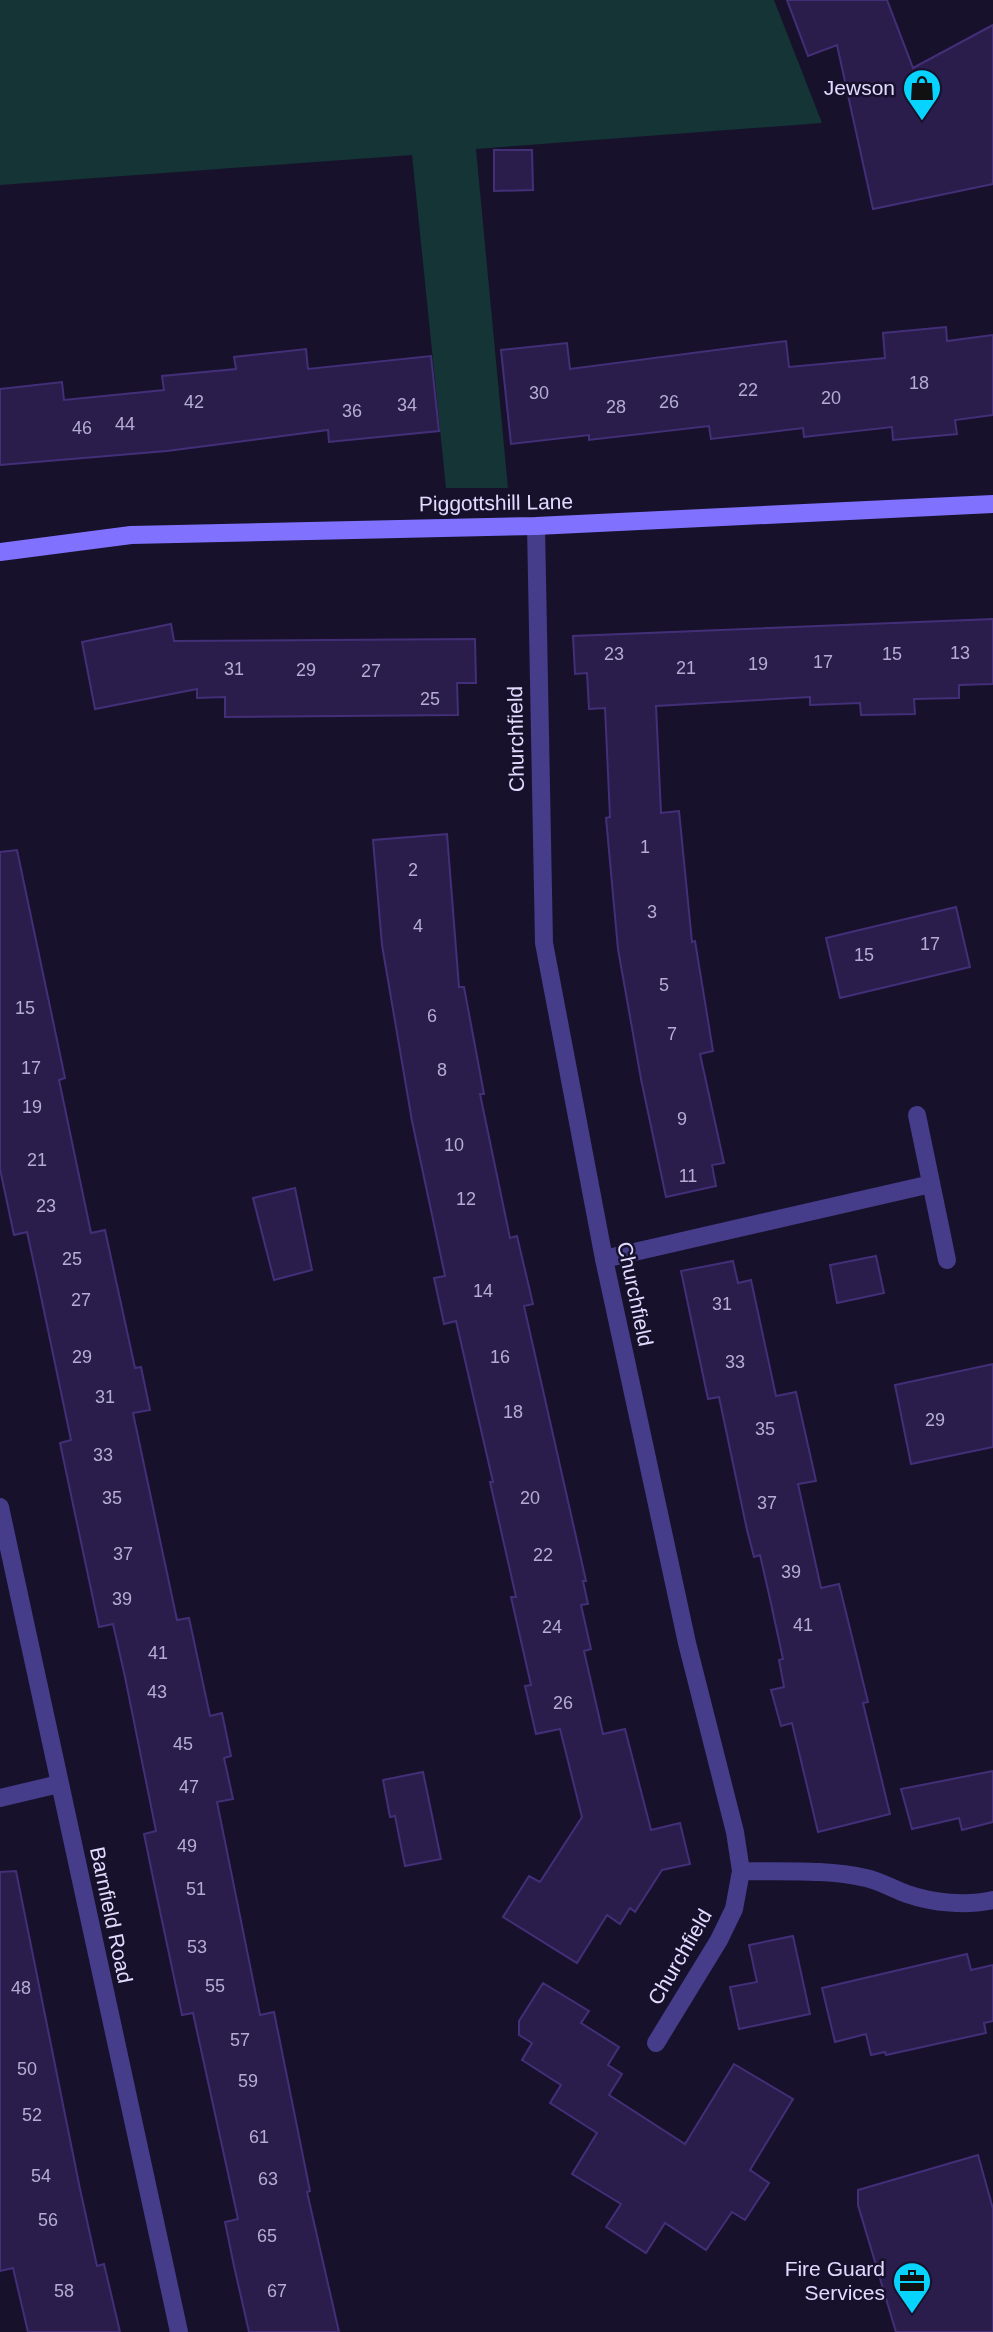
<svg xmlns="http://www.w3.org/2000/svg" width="993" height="2332" viewBox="0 0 993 2332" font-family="Arial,sans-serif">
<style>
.green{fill:#143435}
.building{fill:#2a1d4c;stroke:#432f78;stroke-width:2}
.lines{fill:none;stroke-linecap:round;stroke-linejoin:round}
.street{stroke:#453c8a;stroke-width:18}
.secondary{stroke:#8072ff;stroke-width:18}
.labels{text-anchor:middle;stroke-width:5;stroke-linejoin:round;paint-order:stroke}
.number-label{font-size:18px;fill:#b4acd2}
.poi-label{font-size:21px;fill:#e2dbff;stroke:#17112b;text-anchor:end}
.street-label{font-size:21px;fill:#e2dbff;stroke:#17112b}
</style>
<rect width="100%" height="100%" fill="#17112b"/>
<path class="green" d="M0,0h774l48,123 -346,26 32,339h-62l-34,-333 -412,30z"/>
<g class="building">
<path d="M787,0h100l26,68 80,-43v159l-120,25 -36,-164 -29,11z"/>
<path d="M494,150h38l1,40 -39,1z"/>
<path d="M946,327l1,14 46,-6v80l-38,5 2,14 -64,6 -1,-13 -88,10 -1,-9 -92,11 -2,-13 -120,14v-5l-78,9 -10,-94 66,-7 3,26 216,-28 3,26 96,-9 -2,-25z"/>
<path d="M306,349l2,20 123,-13 8,75 -110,11 -1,-12 -161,21 -167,14v-76l62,-7 2,18 100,-10 -2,-14 74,-7 -2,-12z"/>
<path d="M993,619v65l-34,1v13l-45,1 1,15 -54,1 -1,-12 -50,2v-8l-154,9 5,107 18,-2 13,131 3,-1 18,110 -13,3 24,109 -12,2 4,21 -50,11 -25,-118 -23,-130 -12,-131 4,-1 -5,-109 -16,1 -2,-36 -12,1 -2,-38z"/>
<path d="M171,624l3,17 301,-2 1,44h-19l1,32 -233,2v-20l-28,1v-9l-102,20 -13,-67z"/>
<path d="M447,834l12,153h5l20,107h-4l30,144 7,-2 16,68 -9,2 62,275h-3l5,23 -7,1 10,44 -7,2 19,83 22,-5 26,101 29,-7 10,41 -28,6 -27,42 -5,-4 -10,16 -13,-9 -30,48 -74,-46 26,-41 11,6 42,-65 -22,-88 -24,5 -11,-48 6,-1 -20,-88h5l-26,-115h3l-37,-161 -12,3 -10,-46 11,-2 -33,-155 -30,-176 -9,-105z"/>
<path d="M17,850l48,228 -6,2 32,153 14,-3 30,138 6,-1 9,43 -17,3 44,207 12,-2 21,98 12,-3 9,43 -7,2 9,41 -16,3 43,213 14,-3 36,179 -3,1 32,140h-90l-15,-66 -9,-44 13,-3 -45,-206 -11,2 -25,-118 -13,-63 12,-3 -31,-154 -12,-53 -14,3 -39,-184 11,-3 -32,-153 -12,-55 -13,3 -14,-66v-317z"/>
<path d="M956,907l14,60 -130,31 -14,-60z"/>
<path d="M295,1188l17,82 -38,10 -21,-82z"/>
<path d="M876,1256l8,37 -47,10 -7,-38z"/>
<path d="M733,1261l5,22 13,-3 25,116 20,-4 20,89 -18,3 23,104 18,-4 29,118 -5,1 27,111 -72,18 -26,-109 -11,3 -10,-36 13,-3 -5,-27 4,-1 -13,-60 -10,-44 -6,2 -7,-27 -28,-133 -11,2 -27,-128z"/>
<path d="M993,1364v83l-82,17 -16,-79z"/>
<path d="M993,1771v51l-31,8 -3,-12 -47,11 -11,-40z"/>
<path d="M423,1772l18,87 -36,7 -10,-50 -5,1 -7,-37z"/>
<path d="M16,1871l64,318 17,77 7,-2 16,68h-92l-15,-64 -13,3v-399z"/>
<path d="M793,1936l17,78 -71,15 -9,-42 27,-5 -8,-37z"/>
<path d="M967,1954l4,16 22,-5v56l-9,2 2,10 -100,22 -1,-3 -14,3 -5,-21 -31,8 -13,-54z"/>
<path d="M543,1983l46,28 -8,12 38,24 -11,18 14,9 -13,21 76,49 49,-80 59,35 -43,71 19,13 -24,37 -13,-8 -26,38 -41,-27 -19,30 -40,-26 15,-23 -49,-30 25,-41 -47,-30 11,-18 -39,-25 10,-17 -13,-8v-14z"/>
<path d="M978,2155l15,54v123h-97l-38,-127v-15z"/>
</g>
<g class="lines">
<g class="street">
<path d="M536,526l8,417 60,316 83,384 48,189 6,39 -7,38 -15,31 -63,103"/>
<path d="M917,1115l30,145"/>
<path d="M604,1259l327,-75"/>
<path d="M0,1507l179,825"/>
<path d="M0,1798l59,-14"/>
<path d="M741,1871c41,1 85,-2 125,7 14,3 27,11 41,16 26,9 59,12 86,6"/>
</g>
<path class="secondary" d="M0,552l131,-17 405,-9 457,-22"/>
</g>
<defs>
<symbol id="shop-pin" viewBox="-11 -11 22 30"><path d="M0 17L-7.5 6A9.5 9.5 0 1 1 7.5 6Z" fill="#07d3ff" stroke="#17112b"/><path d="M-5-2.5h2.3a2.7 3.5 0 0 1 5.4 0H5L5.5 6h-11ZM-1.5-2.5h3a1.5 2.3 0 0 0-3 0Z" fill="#111"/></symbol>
<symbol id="office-pin" viewBox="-11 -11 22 30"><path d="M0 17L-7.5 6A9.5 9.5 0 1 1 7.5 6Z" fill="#07d3ff" stroke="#17112b"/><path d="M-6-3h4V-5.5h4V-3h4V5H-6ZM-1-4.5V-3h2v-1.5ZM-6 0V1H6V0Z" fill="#111"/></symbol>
</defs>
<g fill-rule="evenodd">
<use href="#shop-pin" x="900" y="66" width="44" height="60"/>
<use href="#office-pin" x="890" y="2259" width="44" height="60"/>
</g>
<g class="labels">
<g class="number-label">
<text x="919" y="389">18</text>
<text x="748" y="396">22</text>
<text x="539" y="399">30</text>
<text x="831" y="404">20</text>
<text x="194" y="408">42</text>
<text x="669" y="408">26</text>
<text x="407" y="411">34</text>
<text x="616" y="413">28</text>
<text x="352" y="417">36</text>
<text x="125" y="430">44</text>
<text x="82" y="434">46</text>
<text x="960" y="659">13</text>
<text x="614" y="660">23</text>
<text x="892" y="660">15</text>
<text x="823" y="668">17</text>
<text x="758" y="670">19</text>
<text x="686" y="674">21</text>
<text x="234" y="675">31</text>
<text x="306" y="676">29</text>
<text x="371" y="677">27</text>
<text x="430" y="705">25</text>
<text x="645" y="853">1</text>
<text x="413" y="876">2</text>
<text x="652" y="918">3</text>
<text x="418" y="932">4</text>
<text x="930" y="950">17</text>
<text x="864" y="961">15</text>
<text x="664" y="991">5</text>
<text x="25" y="1014">15</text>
<text x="432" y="1022">6</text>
<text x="672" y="1040">7</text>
<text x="31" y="1074">17</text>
<text x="442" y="1076">8</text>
<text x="32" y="1113">19</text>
<text x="682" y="1125">9</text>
<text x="454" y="1151">10</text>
<text x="37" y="1166">21</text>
<text x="688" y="1182">11</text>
<text x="466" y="1205">12</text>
<text x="46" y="1212">23</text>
<text x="72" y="1265">25</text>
<text x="483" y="1297">14</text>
<text x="81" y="1306">27</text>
<text x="722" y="1310">31</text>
<text x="82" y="1363">29</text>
<text x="500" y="1363">16</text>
<text x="735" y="1368">33</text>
<text x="105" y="1403">31</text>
<text x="513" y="1418">18</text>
<text x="935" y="1426">29</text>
<text x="765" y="1435">35</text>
<text x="103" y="1461">33</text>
<text x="112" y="1504">35</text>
<text x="530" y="1504">20</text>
<text x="767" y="1509">37</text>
<text x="123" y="1560">37</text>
<text x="543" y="1561">22</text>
<text x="791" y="1578">39</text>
<text x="122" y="1605">39</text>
<text x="803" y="1631">41</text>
<text x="552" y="1633">24</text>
<text x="158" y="1659">41</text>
<text x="157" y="1698">43</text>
<text x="563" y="1709">26</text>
<text x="183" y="1750">45</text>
<text x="189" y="1793">47</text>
<text x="187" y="1852">49</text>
<text x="196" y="1895">51</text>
<text x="197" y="1953">53</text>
<text x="215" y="1992">55</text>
<text x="21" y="1994">48</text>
<text x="240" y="2046">57</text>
<text x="27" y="2075">50</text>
<text x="248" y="2087">59</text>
<text x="32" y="2121">52</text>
<text x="259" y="2143">61</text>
<text x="41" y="2182">54</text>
<text x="268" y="2185">63</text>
<text x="48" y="2226">56</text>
<text x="267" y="2242">65</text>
<text x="64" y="2297">58</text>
<text x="277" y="2297">67</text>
</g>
<g class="poi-label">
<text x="895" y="95">Jewson</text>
<text x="885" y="2276">Fire Guard<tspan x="885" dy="24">Services</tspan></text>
</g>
<g class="street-label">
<text transform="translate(496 503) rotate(-1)" y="7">Piggottshill Lane</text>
<text transform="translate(516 739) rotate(-91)" y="7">Churchfield</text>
<text transform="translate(635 1294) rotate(78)" y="7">Churchfield</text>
<text transform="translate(111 1915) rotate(78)" y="7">Barnfield Road</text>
<text transform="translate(680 1957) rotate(-60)" y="7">Churchfield</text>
</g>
</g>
</svg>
